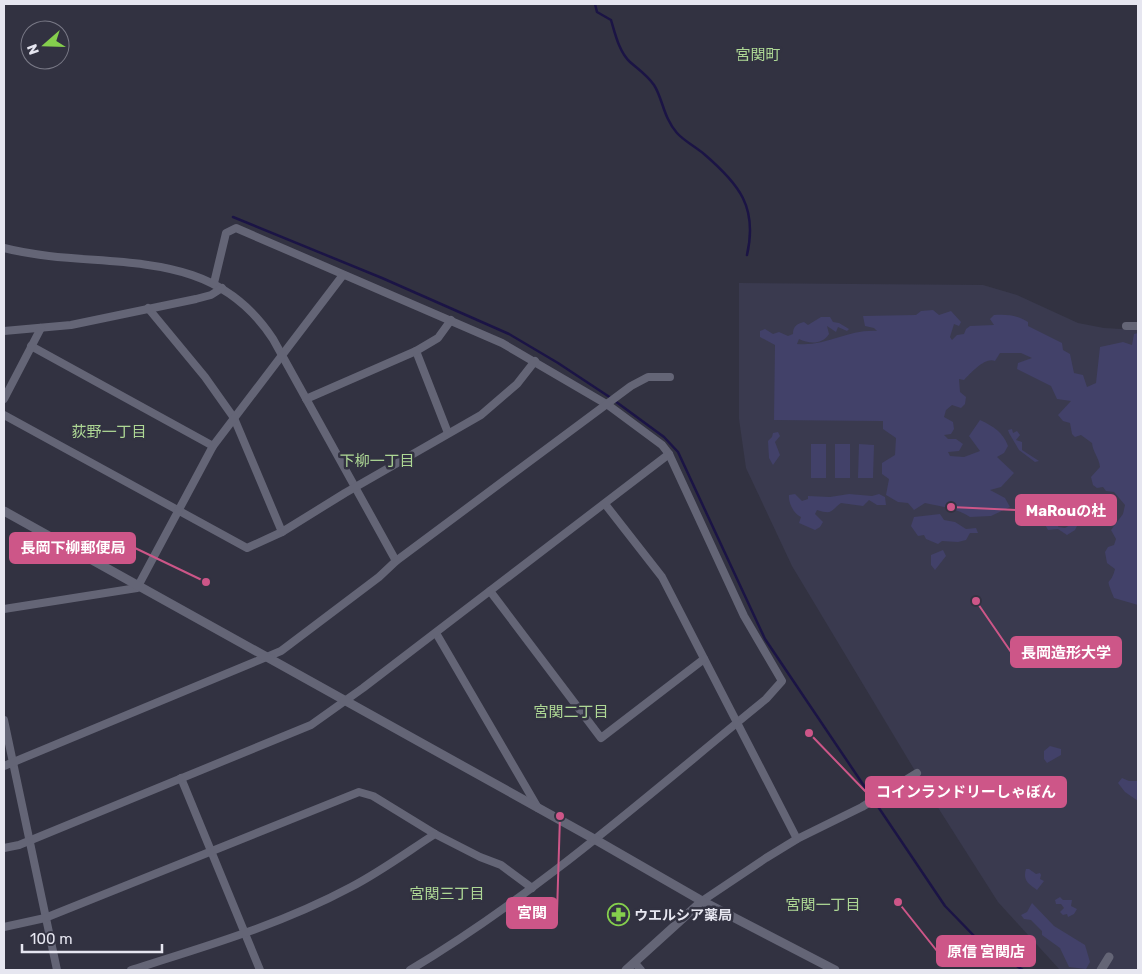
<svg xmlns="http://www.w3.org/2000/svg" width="1142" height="974" viewBox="0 0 1142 974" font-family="Rubik,'Noto Sans JP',sans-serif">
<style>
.built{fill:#3a3a4f}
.green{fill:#424169}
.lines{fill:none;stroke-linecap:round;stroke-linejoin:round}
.stream{stroke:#1b1445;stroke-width:2.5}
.minor{stroke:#646576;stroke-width:8}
.tertiary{stroke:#646576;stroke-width:9}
.labels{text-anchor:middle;stroke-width:5;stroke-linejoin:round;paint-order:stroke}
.poi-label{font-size:14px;font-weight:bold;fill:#e6e6f0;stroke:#323241;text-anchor:start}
.neighbourhood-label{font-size:15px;fill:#aed895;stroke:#323241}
.leader{fill:none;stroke:#cd5688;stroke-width:2}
.callout-dot{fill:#cd5688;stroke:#323241;stroke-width:2}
.callout{fill:#cd5688;stroke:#cd5688;stroke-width:2}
.callout-label{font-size:15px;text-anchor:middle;font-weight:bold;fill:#fff}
</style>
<rect width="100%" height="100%" fill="#323241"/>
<path class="built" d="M739,283l244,2 34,10 61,28 26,5 34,2v640h-78l-62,-68 -75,-118 -131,-218 -46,-98 -7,-49z"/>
<g class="green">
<path d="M933,310l6,5 12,-4 10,11 -2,4 -5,-2 -4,13 2,3 5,-5 7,-1 2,-5 4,-3 24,-1 -4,-6 4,-4c12,-1 23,0 34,7v4l34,17 1,7 7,4 4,19 9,2 4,12 9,-4 4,-36 23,-5 9,3 2,-11 4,-1v272l-24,-7c-10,-25 -4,-9 1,-29l-8,-6 -2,-11 3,-5 6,-2 2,-6 -5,-9 12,-16 2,-9 -11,-13 -8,-1 -3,-4 -6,1 -4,-3 -2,-8 9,-10c-1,-10 -7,-14 -8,-24l-11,-8 -6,2 -3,-3 -2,-11 -7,-2 -5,-6 13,-14 -14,-2 -6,-13 -34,-17 1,-6 14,-5 -11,-5h-21l-5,8c-10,-4 -23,11 -31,19l-5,-1 1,13 6,5 -1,7 -4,4 -9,-3 -6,5 -2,7 9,5 1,7 -3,5 -7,1 4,4h8l7,5 -4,7 -11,1 2,4 14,1 16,-6 -11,-15 11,-16c13,6 23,12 28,26l-4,7 -7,4 17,16 -13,14 -11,3 15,8 5,9 -19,9 -21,1c-11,-8 -31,-11 -45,-14l-11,7 -6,-7 -10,-1 -12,-7 3,-16 -7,-5v-11l13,-8 1,-17 -13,-9v-8l-109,-1 1,-75 -15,-8v-6l5,-2 8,5 6,-2 9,4 5,-2c0,-8 4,-10 11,-12l4,3 13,-8h9l3,5 6,1 10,6 -2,2 -9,-4 -2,5 -9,-6 2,8c-7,11 -20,10 -30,5l-2,5c28,3 52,-15 80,-13l-3,-3 -9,-2 -2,-10 53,-1 5,-4z"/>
<path d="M1012,429l1,4 4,-2 3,4 -4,5 6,2v8l17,11 -4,1 -16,-12 -10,-17 -1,-3z"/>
<path d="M778,432l2,4 -5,6 5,13 -7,10 -4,-7 -1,-17 4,-4 1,-4z"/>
<rect x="811" y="444" width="15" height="34"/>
<rect x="835" y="444" width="15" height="34"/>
<path d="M859,444l15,1 -1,33h-15z"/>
<path d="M795,494l7,7 6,-2v-3l22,1 19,-3 23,2 7,-2 6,3 1,8h-9l-8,-5 -6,6 -22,-3c-11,8 -8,12 -24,7l-2,4 8,8 -3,5 -5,3 -16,-7 2,-6c-7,-3 -13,-14 -12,-22z"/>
<path d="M940,514l4,6 11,2 11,7 10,-1 2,5h-8l-4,7 -8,2 -16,-1 -4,3 -12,-5 -2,-4 -6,1 -7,-10 3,-9z"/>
<path d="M1049,518h9l2,5 -2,4 7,1 7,-4 5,2 -2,4 -8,5 -9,-6 -10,1 -5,-9z"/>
<path d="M943,550l3,6 -11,14 -4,-5v-10z"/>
<path d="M1050,746l11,3v6l-14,8 -3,-4v-8z"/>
<path d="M1122,778l7,3h9v20l-13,-9 -7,-9z"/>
<path d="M1026,869h3l7,5 4,-1 1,2 -1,4 4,2 -7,9c-6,-5 -15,-8 -11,-21z"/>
<path d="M1060,897l3,3h9l-1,6 6,3 -3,5 -6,3 -1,-3 -4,1 -3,-3 4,-4 -3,-4h-5l-1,-4z"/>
<path d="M1032,903l22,23 31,19 5,17 -4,7 -17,-2 -9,-19 -18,-13v-4l-11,-11 -7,-1 -3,-4 6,-3z"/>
</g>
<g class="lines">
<g class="stream">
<path d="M595,4l2,8 14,8c4,13 8,32 19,42 8,7 17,13 24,23 9,14 9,32 23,48 7,8 19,14 27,21 35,30 54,53 43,101"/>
<path d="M233,217l149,61 127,56 49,29 53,35"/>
<path d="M615,401l49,36 14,15 87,187 180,267 35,36 43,28"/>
</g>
<g class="minor">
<path d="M4,248c98,25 204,-9 269,91l123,222"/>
<path d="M214,283l12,-50 10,-5 266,115 106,62 54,40 7,9 75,162 38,65 -16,18c-116,94 -227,194 -356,271"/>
<path d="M148,308l57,69 29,41 48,114"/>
<path d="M1126,326h12"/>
<path d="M4,331l67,-6 125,-26 15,-4 11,-7"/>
<path d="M31,346l182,100"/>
<path d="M416,351l32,82"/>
<path d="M4,399l37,-71"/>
<path d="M306,399l110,-48 22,-13 13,-18"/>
<path d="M4,415l243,133 35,-16 63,-39 136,-78 36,-31 18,-23"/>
<path d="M605,504l57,73 135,262 -31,19 -64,43"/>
<path d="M490,591l111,147 103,-79"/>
<path d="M4,609l133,-21 76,-142 130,-171"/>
<path d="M436,633l102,175"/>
<path d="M4,720l53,250"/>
<path d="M4,766l277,-115 98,-74 17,-16 235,-175 17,-9h22"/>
<path d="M181,778l79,192"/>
<path d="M797,839l65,-32 55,-34"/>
<path d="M4,848l15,-3 292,-120 52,-37 306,-234"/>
<path d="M4,927l41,-9 314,-126 14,4 62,38 45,23 21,8 31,23"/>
<path d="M635,963l6,7"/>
<path d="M131,970c74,-23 151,-46 220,-83 29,-15 56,-35 84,-53"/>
</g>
<g class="tertiary">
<path d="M4,511l592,329 106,61 133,69"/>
<path d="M626,970l76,-69"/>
<path d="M1101,970l8,-13"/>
</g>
</g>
<defs>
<symbol id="pharmacy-ring" viewBox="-11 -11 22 22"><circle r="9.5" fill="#323241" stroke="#85cf4d" stroke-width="1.5"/><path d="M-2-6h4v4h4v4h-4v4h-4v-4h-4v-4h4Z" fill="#85cf4d"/></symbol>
</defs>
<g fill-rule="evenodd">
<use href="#pharmacy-ring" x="606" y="902" width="25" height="25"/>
</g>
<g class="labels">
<g class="poi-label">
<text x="634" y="920">ウエルシア薬局</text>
</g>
<g class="neighbourhood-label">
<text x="758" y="60">宮関町</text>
<text x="109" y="437">荻野一丁目</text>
<text x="377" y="466">下柳一丁目</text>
<text x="571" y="717">宮関二丁目</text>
<text x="447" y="899">宮関三丁目</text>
<text x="823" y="910">宮関一丁目</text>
</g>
</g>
<path class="leader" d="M951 507L1016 510M206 582L135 548M976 601L1011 652M809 733L866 792M560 816L557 913M898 902L937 951"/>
<g class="callout-dot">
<circle cx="951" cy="507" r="5"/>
<circle cx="206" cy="582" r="5"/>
<circle cx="976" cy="601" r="5"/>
<circle cx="809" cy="733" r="5"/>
<circle cx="560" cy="816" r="5"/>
<circle cx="898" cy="902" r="5"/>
</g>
<g class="callout">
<rect x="1016" y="495" width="100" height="30" rx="5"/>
<rect x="10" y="533" width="125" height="30" rx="5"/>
<rect x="1011" y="637" width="110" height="30" rx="5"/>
<rect x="866" y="777" width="200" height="30" rx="5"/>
<rect x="507" y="898" width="50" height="30" rx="5"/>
<rect x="937" y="936" width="98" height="30" rx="5"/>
</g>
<g class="callout-label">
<text x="1066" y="516">MaRouの杜</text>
<text x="73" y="553">長岡下柳郵便局</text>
<text x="1066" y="658">長岡造形大学</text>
<text x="966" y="797">コインランドリーしゃぼん</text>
<text x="532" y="918">宮関</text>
<text x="986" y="957">原信 宮関店</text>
</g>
<rect width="1142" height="974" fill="none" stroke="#e6e6f0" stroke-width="10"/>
<g transform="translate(45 45) rotate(250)"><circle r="24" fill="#323241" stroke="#7a7a87"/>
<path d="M0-4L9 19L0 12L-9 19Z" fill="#85cf4d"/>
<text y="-8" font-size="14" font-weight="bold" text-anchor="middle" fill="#e6e6f0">N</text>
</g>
<path d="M22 944v8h140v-8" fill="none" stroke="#e6e6f0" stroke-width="2.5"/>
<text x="30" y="944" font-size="15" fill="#e6e6f0" stroke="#323241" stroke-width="4" paint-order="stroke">100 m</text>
</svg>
